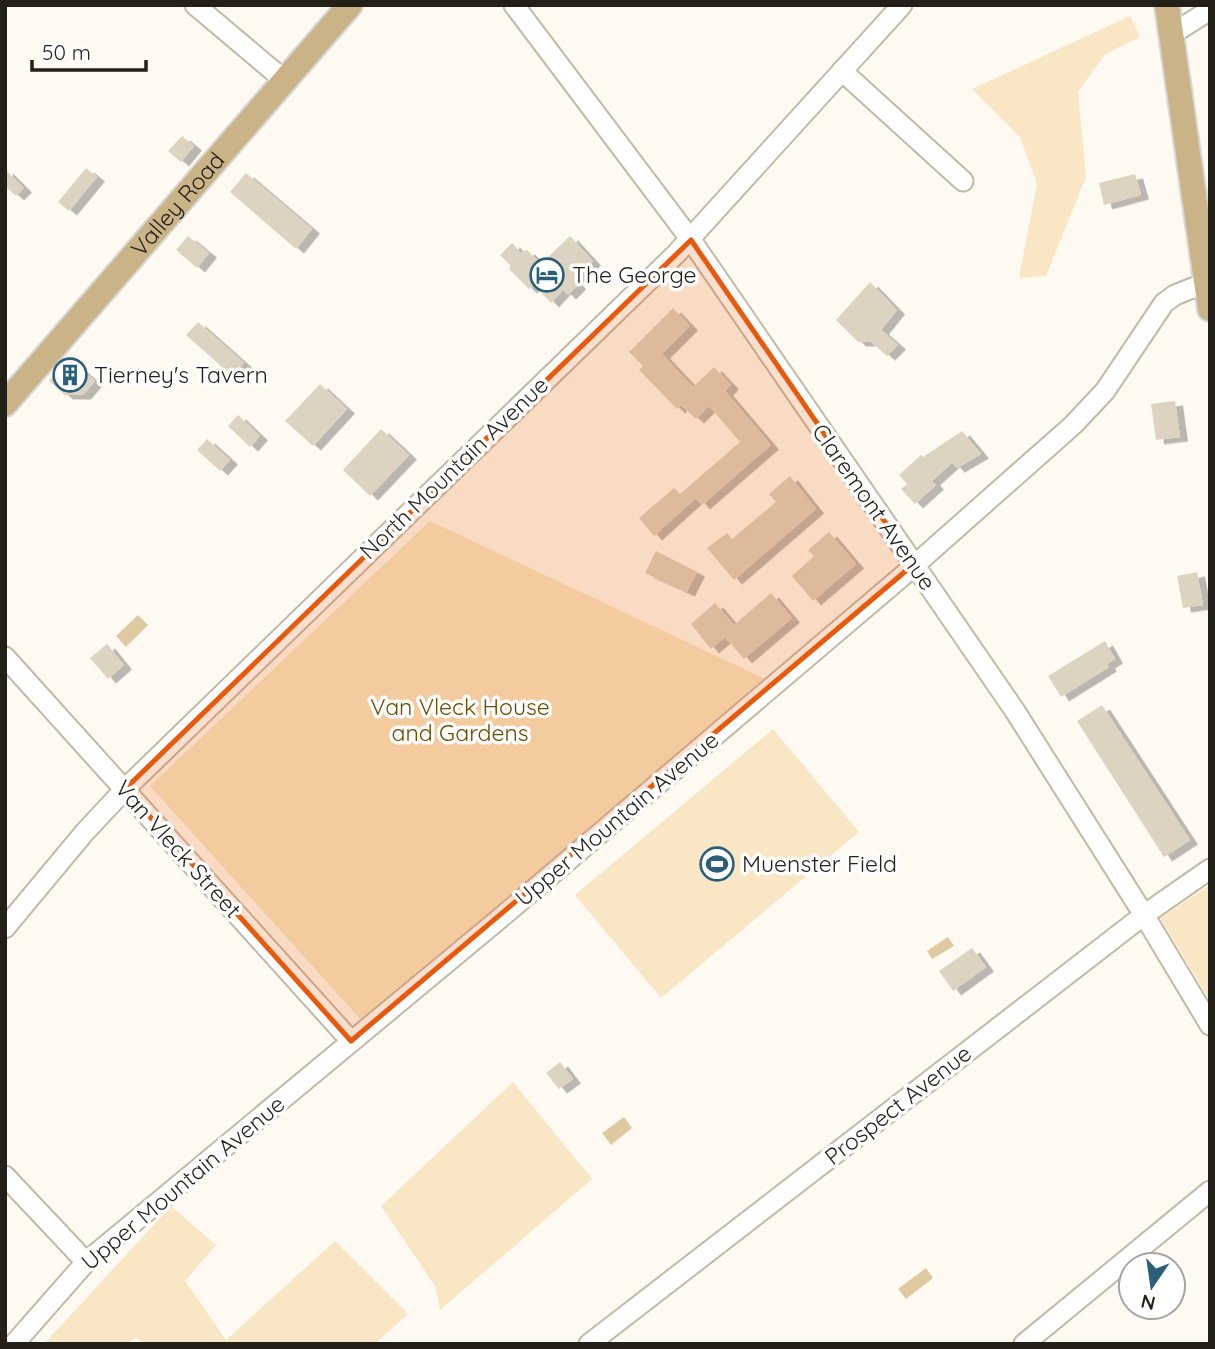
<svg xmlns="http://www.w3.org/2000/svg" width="1215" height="1349" viewBox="0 0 1215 1349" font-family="Quicksand,sans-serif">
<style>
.green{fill:#f8e6c5}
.water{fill:#dfc9a0}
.building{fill:#ddd3c1;filter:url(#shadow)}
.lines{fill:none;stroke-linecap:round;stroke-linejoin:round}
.minor-casing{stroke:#c2b9a7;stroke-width:23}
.major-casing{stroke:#d7d7d6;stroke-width:28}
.minor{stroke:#fff;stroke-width:19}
.major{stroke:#cab487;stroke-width:24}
.marked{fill:#e8590c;fill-opacity:0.2;stroke:#e8590c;stroke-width:5;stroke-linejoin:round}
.labels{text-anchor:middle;stroke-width:7;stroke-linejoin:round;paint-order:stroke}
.street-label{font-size:23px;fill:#231f19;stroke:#fff}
.poi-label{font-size:23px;fill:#231f19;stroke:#fff;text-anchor:start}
.park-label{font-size:23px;fill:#6a4d01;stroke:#fff}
</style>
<defs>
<filter id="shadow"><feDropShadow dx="8" dy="4.5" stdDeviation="0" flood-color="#0004"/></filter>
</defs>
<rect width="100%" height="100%" fill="#fefaf2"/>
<g class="green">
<path d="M1130,16l10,21 -35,17 -27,38 8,85 -40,99 -27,2 18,-94 -17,-47 -48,-48z"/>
<path d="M430,521l335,158 -403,342 -212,-235z"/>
<path d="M773,729l86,103 -198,166 -86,-103z"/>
<path d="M1210,885v116l-50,-83z"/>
<path d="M513,1082l79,97 -152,131 -5,-24 -54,-80z"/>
<path d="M171,1206l45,39 -31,36 41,59 109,-99 73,73 -33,30h-232l-7,-7 -8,7h-84z"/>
</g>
<g class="water">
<path d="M138,615l10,10 -22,22 -10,-11z"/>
<path d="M948,937l6,9 -22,13 -5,-8z"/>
<path d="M624,1117l8,11 -21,17 -9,-12z"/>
<path d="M926,1268l7,10 -27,21 -8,-10z"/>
</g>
<g class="building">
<path d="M182,136l12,10 -13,16 -13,-11z"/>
<path d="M86,168l11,9 -28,34 -11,-9z"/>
<path d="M5,169l19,19 -8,8 -11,-10z"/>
<path d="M246,173l66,56 -16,20 -66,-57z"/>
<path d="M1135,174l6,21 -37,10 -5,-22z"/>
<path d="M188,236l21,17 -12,15 -21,-18z"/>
<path d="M570,236l23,25 -19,19 4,5 -10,10 -5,-5 -12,13 -17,-18 -5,4 -20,-20 2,-3 -11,-11 12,-12 9,10 6,-3 14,14z"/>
<path d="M870,282l27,28 -16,20 17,15 -11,11 -16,-14h-13l-22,-22z"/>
<path d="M673,308l17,18 -28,28 31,33 21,-20 17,18 -6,6 46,54 -69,60 -6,-7 -42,38 -15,-18 35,-30 6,6 60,-52 -31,-36 -13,13 -15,-14 -4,4 -38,-39 4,-4 -14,-14z"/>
<path d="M198,322l46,41 -12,13 -46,-41z"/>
<path d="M68,358l27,23 -12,14h-18l-16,-14z"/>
<path d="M320,384l27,25 -34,37 -28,-25z"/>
<path d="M1175,401l5,36 -24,3 -5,-36z"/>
<path d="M238,415l22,21 -10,11 -22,-21z"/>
<path d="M381,429l28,26 -39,41 -27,-26z"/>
<path d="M962,431l19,23 -24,14 -5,-5 -20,18 4,4 -21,19 -14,-15 6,-5 -8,-9 22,-20 2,2z"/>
<path d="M207,439l23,21 -10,11 -23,-21z"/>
<path d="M790,476l26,33 -82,71 -27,-32 20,-15 5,6 44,-37 -7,-8z"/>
<path d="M829,532l27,32 -43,37 -21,-25 22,-20 -6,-6z"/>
<path d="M656,551l41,21 -10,20 -42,-19z"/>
<path d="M1197,572l6,33 -20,3 -6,-32z"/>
<path d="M771,593l21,25 -48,41 -19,-22 -14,12 -20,-25 24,-21 19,22z"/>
<path d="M1105,641l10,18 -8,5 2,3 -48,30 -13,-21z"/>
<path d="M107,644l17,21 -16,14 -18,-21z"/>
<path d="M1102,705l88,135 -26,17 -87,-136z"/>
<path d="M972,948l14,19 -33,24 -14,-20z"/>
<path d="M560,1062l13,17 -14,10 -13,-16z"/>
</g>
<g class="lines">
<defs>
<g id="minor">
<path d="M195,5l89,75"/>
<path d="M514,5l177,235 324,471 129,204 66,110"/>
<path d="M1172,34l38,-24"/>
<path d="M842,71l121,110"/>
<path d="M5,657l346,384"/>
<path d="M5,928l79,-95 41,-44 551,-535 226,-249"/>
<path d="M5,1176l81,86"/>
<path d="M14,1344l72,-82 412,-342 401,-341 174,-154 32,-34 59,-88 11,-8 30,-12"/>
<path d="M589,1344l555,-429 66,-46"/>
<path d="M1024,1344l186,-153"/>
</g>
<g id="major">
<path d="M1167,5l43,304"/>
<path id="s1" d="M5,404l345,-399"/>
</g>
</defs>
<use href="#minor" class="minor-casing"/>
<use href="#major" class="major-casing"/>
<use href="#minor" class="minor"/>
<use href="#major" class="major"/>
</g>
<path class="marked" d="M691,240l223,324 -563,477 -226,-252z"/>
<defs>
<symbol id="hotel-ring" viewBox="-11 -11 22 22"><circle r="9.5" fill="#fff" stroke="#295f7a" stroke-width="1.5"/><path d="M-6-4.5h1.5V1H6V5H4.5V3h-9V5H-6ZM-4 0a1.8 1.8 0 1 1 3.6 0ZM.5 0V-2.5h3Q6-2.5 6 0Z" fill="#295f7a"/></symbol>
<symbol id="building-ring" viewBox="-11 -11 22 22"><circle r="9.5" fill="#fff" stroke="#295f7a" stroke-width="1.5"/><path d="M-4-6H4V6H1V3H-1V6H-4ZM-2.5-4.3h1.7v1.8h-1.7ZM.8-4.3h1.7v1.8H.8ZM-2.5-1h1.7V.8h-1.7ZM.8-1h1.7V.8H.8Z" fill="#295f7a"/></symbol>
<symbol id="stadium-ring" viewBox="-11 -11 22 22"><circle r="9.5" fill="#fff" stroke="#295f7a" stroke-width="1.5"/><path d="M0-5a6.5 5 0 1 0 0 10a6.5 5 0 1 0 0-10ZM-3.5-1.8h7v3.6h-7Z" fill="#295f7a"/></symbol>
</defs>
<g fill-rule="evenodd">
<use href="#hotel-ring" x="528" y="256" width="38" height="38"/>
<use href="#building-ring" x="51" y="356" width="38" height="38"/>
<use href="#stadium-ring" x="698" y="845" width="38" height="38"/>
</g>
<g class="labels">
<g class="street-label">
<text dy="8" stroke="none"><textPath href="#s1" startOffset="264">Valley Road</textPath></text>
<text transform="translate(454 468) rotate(-44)" y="8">North Mountain Avenue</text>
<text transform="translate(874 507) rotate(55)" y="8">Claremont Avenue</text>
<text transform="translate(617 819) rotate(-40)" y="8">Upper Mountain Avenue</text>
<text transform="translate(178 849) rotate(48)" y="8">Van Vleck Street</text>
<text transform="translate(898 1105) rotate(-38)" y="8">Prospect Avenue</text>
<text transform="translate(183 1183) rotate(-40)" y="8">Upper Mountain Avenue</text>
</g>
<g class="poi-label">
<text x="572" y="283">The George</text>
<text x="94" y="383">Tierney's Tavern</text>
<text x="742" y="872">Muenster Field</text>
</g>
<g class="park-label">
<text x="460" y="715">Van Vleck House<tspan x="460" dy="26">and Gardens</tspan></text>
</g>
</g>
<rect width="1215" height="1349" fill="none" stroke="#231f19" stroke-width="14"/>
<g transform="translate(1152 1286) rotate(193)"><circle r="33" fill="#ffffff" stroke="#a7a5a3" stroke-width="2"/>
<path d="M0-5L12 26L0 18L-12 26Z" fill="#295f7a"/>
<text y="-10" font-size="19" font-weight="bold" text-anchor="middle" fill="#231f19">N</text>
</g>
<path d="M32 60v10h114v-10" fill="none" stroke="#231f19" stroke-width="3.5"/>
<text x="42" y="60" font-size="21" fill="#231f19" stroke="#ffffff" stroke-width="5" paint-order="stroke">50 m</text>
</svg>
